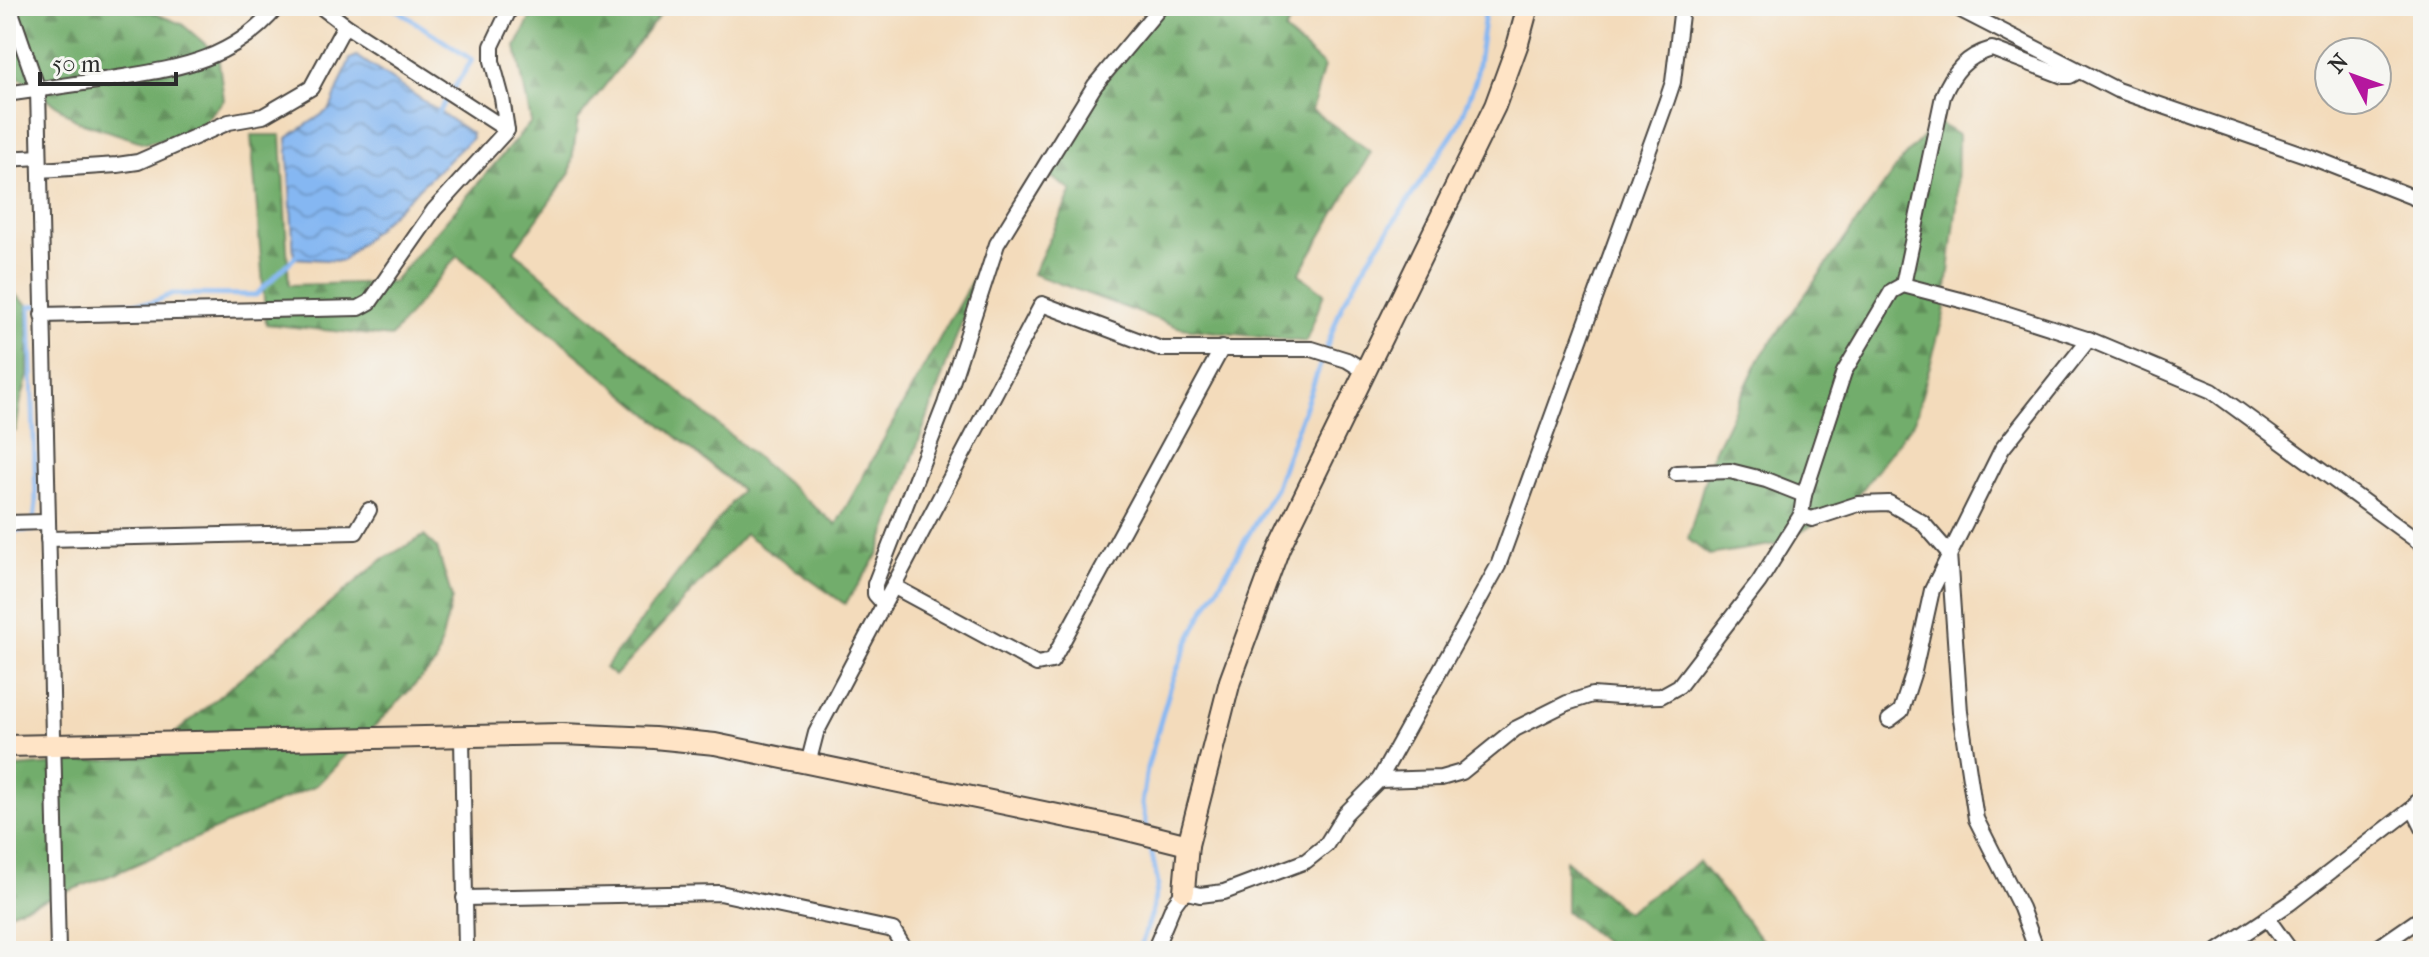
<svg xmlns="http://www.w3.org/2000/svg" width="2429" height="957" viewBox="0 0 2429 957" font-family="'IM FELL French Canon',serif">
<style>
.forest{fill:url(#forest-firs);stroke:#4e6c4c;stroke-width:2}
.water{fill:url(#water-waves);stroke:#58718e;stroke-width:2}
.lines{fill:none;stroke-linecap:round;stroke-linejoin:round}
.stream{stroke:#85b7f2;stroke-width:5}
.street-casing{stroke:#494541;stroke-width:18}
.secondary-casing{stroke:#494541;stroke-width:24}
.street{stroke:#fff;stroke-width:14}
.secondary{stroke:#ffe4c6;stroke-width:20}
</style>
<defs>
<pattern id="forest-firs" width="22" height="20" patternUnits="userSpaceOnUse" patternTransform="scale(2)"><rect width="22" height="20" fill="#72ad6c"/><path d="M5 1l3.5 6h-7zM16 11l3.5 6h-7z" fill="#5e8d59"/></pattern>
<pattern id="water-waves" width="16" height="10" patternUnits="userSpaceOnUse" patternTransform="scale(2)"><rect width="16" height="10" fill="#85b7f2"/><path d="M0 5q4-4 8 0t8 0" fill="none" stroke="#6d95c4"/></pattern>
</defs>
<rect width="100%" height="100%" fill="#f6f6f2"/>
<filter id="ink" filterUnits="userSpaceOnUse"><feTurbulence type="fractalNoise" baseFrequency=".0125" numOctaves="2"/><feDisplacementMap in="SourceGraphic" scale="16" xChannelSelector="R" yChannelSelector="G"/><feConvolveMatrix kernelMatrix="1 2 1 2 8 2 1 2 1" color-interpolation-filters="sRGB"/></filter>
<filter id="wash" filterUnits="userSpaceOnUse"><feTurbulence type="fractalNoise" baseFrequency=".006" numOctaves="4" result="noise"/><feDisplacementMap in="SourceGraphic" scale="32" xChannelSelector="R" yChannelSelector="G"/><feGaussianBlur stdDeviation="1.8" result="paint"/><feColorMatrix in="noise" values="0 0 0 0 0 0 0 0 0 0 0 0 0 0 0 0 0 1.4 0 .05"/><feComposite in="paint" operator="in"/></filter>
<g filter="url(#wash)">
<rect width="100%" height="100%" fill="#f3dbbb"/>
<g class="forest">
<path d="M6,6h130l46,18 36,31 6,45 -31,34 -48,9 -68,-22 -71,-54z"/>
<path d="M536,6h131l-89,114 -8,53 -56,78 322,274 149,-268 -107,298 -33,49 -100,-70 -130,142 -10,-8 136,-178 -284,-234 -66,81 -125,-13 -15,-189h30l8,150 104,-3 138,-160 -15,-75z"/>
<path d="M1165,6h133l-13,25 39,35 -12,44 59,42 -72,122 25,19 -18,49 -125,-14 -148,-54 39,-83 -27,-18 56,-87z"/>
<path d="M1937,122l21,13 -1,69 -13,110 -29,106 -60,79 -72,44 -74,12 -21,-16 23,-81 48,-99 144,-201z"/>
<path d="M15,294l13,11v71l-7,24 -5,31 -10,1v-135z"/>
<path d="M424,536l13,12 15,50 -16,65 -119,122 -203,89 -108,40v-146l142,-12 235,-197z"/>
<path d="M1566,860l60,52 73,-50 72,89h-156l-49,-40z"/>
</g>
<path class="water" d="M357,56l114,77 1,5 -130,123 -48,-3 -7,-120 43,-29 20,-50z"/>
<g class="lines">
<g class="stream">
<path d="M391,6l81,54 -36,56"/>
<path d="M6,531l27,-1 3,-27 -6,-197 42,-3h79l21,-9 84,1 40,-39"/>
<path d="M1147,830l-5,-26 5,-36 24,-83 16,-40 14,-29 74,-127 67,-184 23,-40 93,-139 18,-47 10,-73"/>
<path d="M1139,951l12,-35 7,-32 -9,-44"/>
</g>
</g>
</g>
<g filter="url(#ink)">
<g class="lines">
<defs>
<g id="street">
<path d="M9,6l29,84 20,861"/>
<path d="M320,6l25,19 162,105"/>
<path d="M1953,6l164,84 194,67 112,44"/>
<path d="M6,94c35,-5 70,-10 105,-15 66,-11 121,-17 167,-73"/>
<path d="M6,159l33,-2"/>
<path d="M40,170l77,-5 21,-3 91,-40 34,-6 48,-28 34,-63"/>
<path d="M1903,285l40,-189c10,-24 23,-40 49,-47l71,27h7l9,-5"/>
<path d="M42,315l317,-7 11,-6 64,-92 73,-80 -5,-32 -10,-37v-15l19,-40"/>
<path d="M1676,473l54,-2 36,9 38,15"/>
<path d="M1801,515l11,4 46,-15 31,-1 33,19 27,31 11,159 16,107 45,89 16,43"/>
<path d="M6,523l42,-1"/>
<path d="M48,539l308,-7 13,-22"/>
<path d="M893,586l144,78 15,-3 170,-313"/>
<path d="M883,603l-8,-9v-10l70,-180 52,-160 98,-159 66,-79"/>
<path d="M1889,720l12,-9 13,-40 18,-81 70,-141 87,-110"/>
<path d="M462,738l4,213"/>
<path d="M808,764l8,-31 226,-429 119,45h151l35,11 18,11"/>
<path d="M1379,780l62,-2 21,-6 53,-43 52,-26 25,-8 27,2 42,-1 18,-10 80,-104 42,-67 3,-20 40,-123 48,-81 11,-6 77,20 113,36 119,50 211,154"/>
<path d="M2413,808l10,20"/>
<path d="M464,898l256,-5 173,37 13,21"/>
<path d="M2267,918l24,33"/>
<path d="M1154,951l19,-45 11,-15 16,4 24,-3 82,-31 20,-16 19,-31 34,-34 119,-214 169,-466 6,-18 9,-76"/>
<path d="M2218,951l72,-48 123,-95 10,-14"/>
<path d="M2373,951l48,-33 2,-4"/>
</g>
<g id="secondary">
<path d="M6,746l556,-12 92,4 61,6 401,83 72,18"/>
<path d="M1184,891l4,-46 42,-164 49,-133 216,-442 23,-63 10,-37"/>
</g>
</defs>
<use href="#street" class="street-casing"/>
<use href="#secondary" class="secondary-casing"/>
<use href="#street" class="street"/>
<use href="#secondary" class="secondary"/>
</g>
</g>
<rect width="2429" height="957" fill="none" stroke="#f6f6f2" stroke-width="32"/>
<g transform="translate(2353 76) rotate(311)"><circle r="38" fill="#f6f6f2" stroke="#a5a5a2" stroke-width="2"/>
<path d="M0-6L14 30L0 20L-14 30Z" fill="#b5179e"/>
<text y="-12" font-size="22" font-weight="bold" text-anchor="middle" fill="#2b2b2b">N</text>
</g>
<path d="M40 72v12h136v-12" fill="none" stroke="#2b2b2b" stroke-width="4"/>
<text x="52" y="72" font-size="24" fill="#2b2b2b" stroke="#f6f6f2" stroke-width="6" paint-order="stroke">50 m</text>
</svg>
